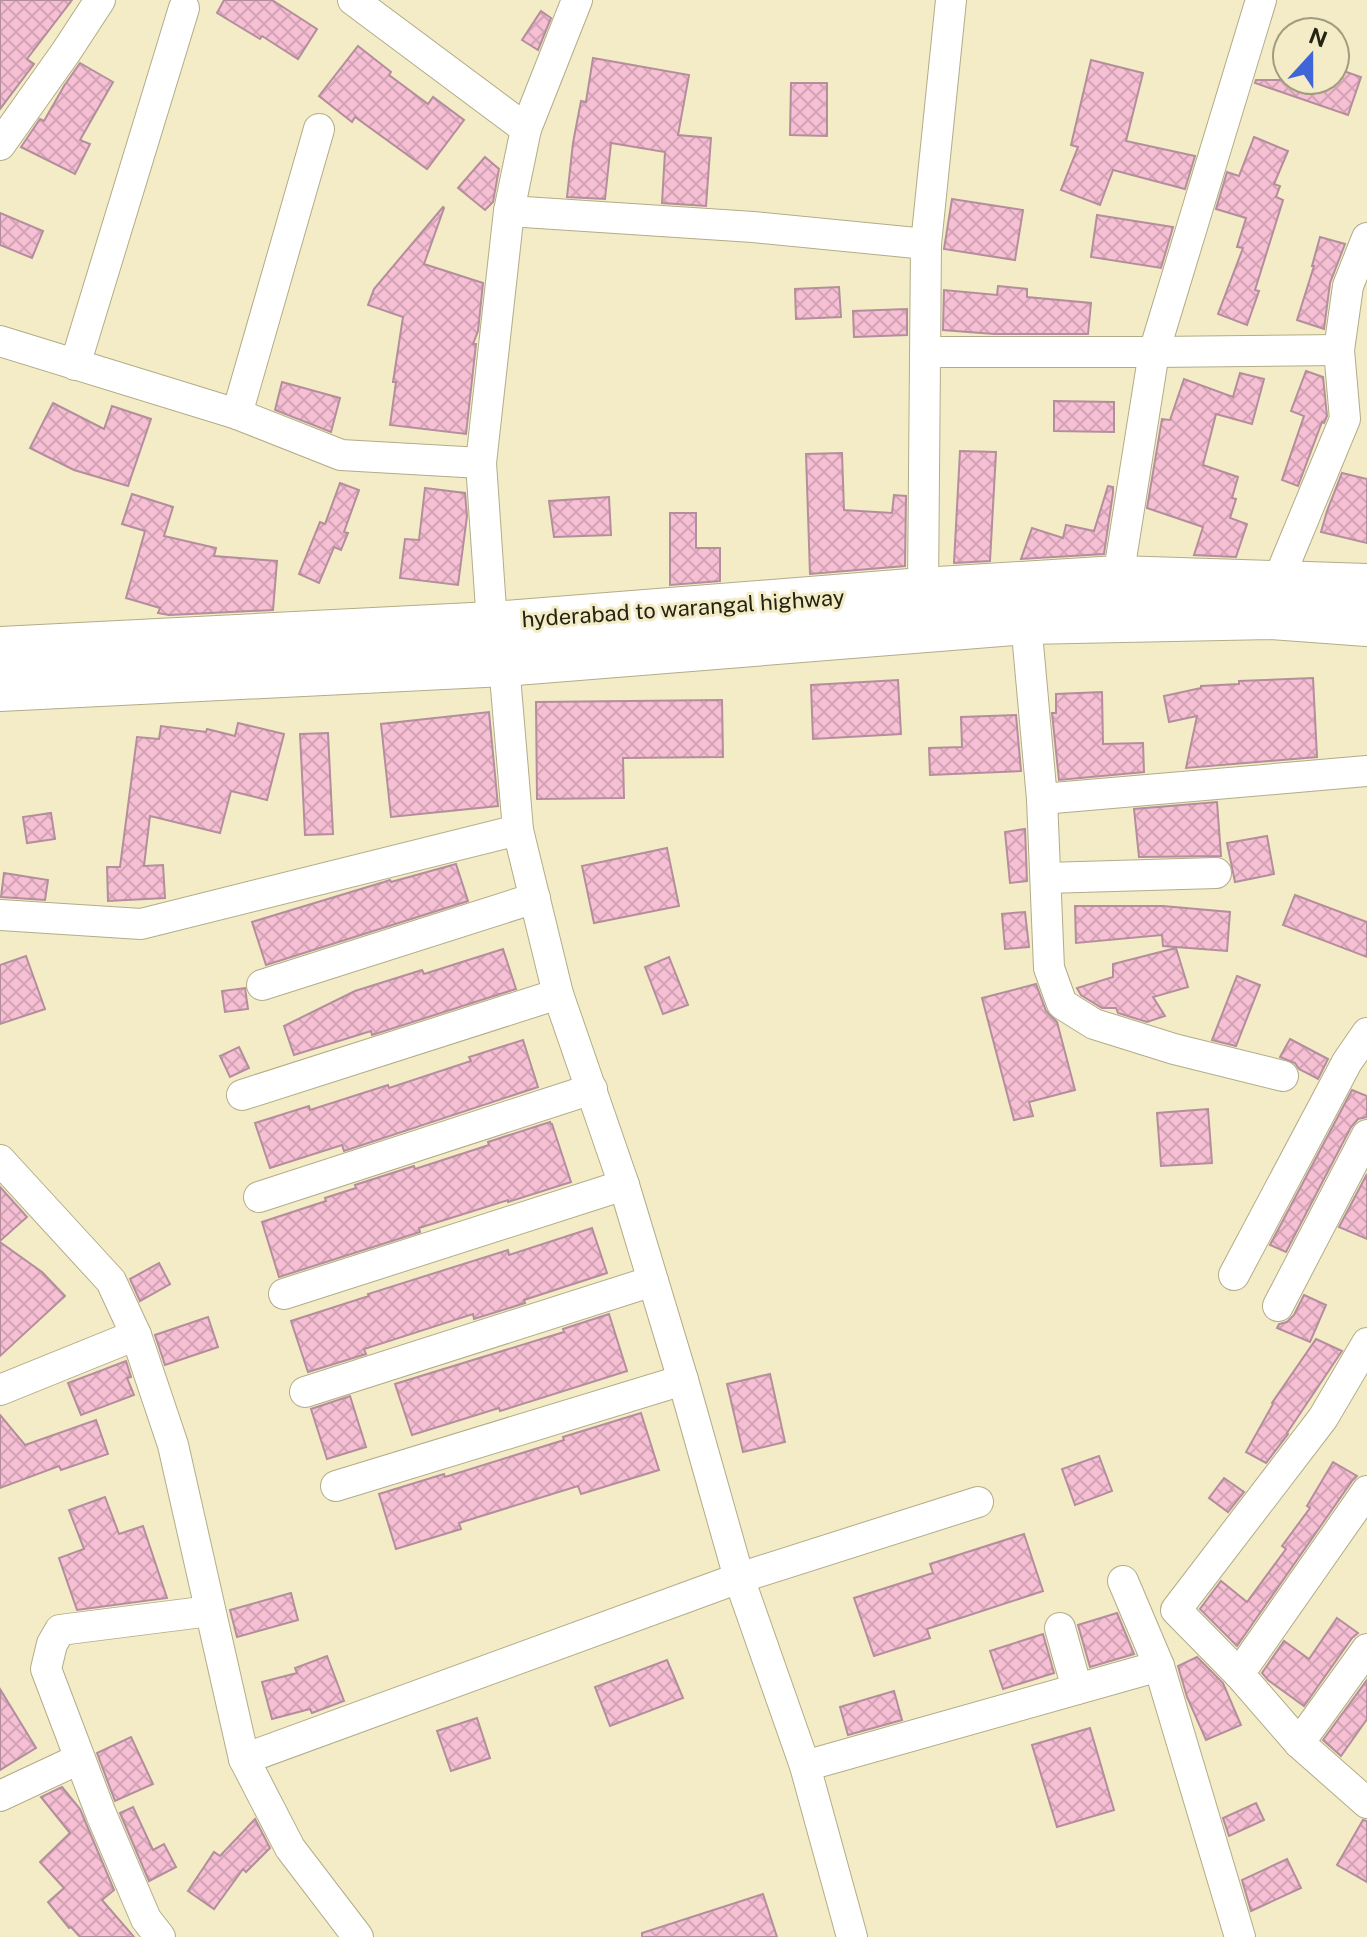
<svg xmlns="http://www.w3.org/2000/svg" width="1367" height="1937" viewBox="0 0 1367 1937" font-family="'Public Sans',sans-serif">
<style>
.building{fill:url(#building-cross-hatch);stroke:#b48e9c;stroke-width:2}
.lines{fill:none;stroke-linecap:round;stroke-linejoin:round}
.minor-casing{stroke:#b2ac88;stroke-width:32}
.primary-casing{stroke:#b2ac88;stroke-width:46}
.minor{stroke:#fff;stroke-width:30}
.primary{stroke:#fff;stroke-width:44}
.labels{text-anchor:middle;stroke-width:6;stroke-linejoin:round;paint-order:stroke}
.street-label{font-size:22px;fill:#252314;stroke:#f3ecc6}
</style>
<defs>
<pattern id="building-cross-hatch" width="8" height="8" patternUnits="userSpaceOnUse" patternTransform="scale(2)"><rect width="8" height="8" fill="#f6bfd4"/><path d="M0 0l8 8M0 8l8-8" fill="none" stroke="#d3a4b5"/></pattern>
</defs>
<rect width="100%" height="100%" fill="#f3ecc6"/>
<g class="building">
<path d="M0,0h72l-45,59 7,5 -34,45z"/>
<path d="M224,0h48l45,29 -19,30 -36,-23 -2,3 -43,-26z"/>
<path d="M541,11l10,7 -13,32 -16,-10z"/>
<path d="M358,46l33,26 -2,3 39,29 5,-7 31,23 -37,49 -72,-52 -3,5 -33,-26z"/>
<path d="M593,58l96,17 -11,60 33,3 -5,68 -44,-3 3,-51 -54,-9 -6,56 -38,-2 6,-54 8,-42 5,1z"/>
<path d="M1091,60l52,13 -17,68 69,15 -10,33 -72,-19 -13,35 -39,-15 17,-43 -7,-2z"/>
<path d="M80,63l33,19 -33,58 10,4 -15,30 -54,-27 19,-28 4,2 20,-35z"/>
<path d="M1335,68l26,9 -13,38 -93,-32 1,-3h79z"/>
<path d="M791,83h36v53l-37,-1z"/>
<path d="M1254,137l34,14 -14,33 6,2 -4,11 7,3 -28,90 4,1 -12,34 -29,-11 25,-66 -6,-1 9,-29 -30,-9 11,-37 12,4z"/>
<path d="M485,157l14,12 -6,33 -8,8 -27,-22z"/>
<path d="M952,199l71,11 -8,50 -71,-11z"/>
<path d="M443,207l1,1 -20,56 59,19 -5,48 -5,13h3l-10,90 -76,-9 6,-43h-3l10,-65 -35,-12 6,-16z"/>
<path d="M0,213l43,18 -11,27 -32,-13z"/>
<path d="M1097,215l76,12 -12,41 -70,-11z"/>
<path d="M1320,237l25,7 -15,39 -6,46 -27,-9 17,-54h-2z"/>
<path d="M998,286l29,3v8l64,6 -3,31h-94l-51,-4 1,-40 53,5z"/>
<path d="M839,287l2,30 -45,2 -1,-30z"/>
<path d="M907,309v26l-53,2 -1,-26z"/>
<path d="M1306,371l17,6 4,39 -3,7 -2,-1 -24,64 -16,-6 22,-64 -13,-5z"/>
<path d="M1240,373l24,6 -12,45 -36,-10 -13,51 35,12 -6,21 4,1 -6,19 17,6 -11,33 -42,-2 9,-28 -56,-19 15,-89 8,1 14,-41 49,18z"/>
<path d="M282,382l58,16 -9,34 -56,-22z"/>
<path d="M1054,401l60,1v30l-60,-1z"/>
<path d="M53,403l51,26 8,-23 39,13 -23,67 -54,-16 -44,-22z"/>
<path d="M960,451l36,1 -6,109 -36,2z"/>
<path d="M842,453l2,57 48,3 2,-18 12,1 -1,70 -95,8 -4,-120z"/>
<path d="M1342,473l25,6v64l-46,-11 6,-21z"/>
<path d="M340,483l19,7 -15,42 4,1 -7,17 -7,-3 -15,36 -20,-9 21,-52 5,2z"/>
<path d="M1108,486l5,1v6l-9,61 -83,5 11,-31 31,10 3,-13 28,6z"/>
<path d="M425,488l40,5 2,23 -9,69 -58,-7 5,-39 14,1z"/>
<path d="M132,494l41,13 -9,29 52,12 -2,8 63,5 -4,49 -104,5 -11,-2 2,-5 -34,-10 19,-67 -23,-7z"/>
<path d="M609,497l2,38 -57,2 -5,-36z"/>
<path d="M670,513h26v35h24v33l-50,4z"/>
<path d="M1313,678l4,79 -131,11 11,-52 -28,6 -5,-26 37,-8v-2l38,-2v-3z"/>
<path d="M898,680l3,54 -88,5 -2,-54z"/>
<path d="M1102,692l1,52 40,-1 1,29 -85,8 -7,-67h4v-19z"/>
<path d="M722,700l1,57 -100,1 1,40 -87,1 -1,-97z"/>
<path d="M489,712l9,94 -107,11 -10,-93z"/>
<path d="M1016,715l5,56 -91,4 -1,-27 33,-1 -1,-30z"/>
<path d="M238,723l46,11 -17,66 -36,-9 -11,42 -70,-17 -6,50 19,-1 2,33 -57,3 -1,-34h13l17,-130 22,2 2,-13 45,6 1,-3 28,7z"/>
<path d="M328,733l5,101 -28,1 -5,-101z"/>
<path d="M1217,802l4,54 -82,1 -5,-48z"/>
<path d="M51,813l4,26 -28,4 -4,-26z"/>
<path d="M1025,829l2,52 -17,2 -5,-51z"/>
<path d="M1267,836l7,38 -39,8 -8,-39z"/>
<path d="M667,848l12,58 -85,17 -12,-57z"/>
<path d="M456,864l12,37 -202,64 -14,-43 132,-40 6,-2 1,2z"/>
<path d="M4,873l44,7 -3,20 -44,-3z"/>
<path d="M1295,895l72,27v35l-84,-32z"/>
<path d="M1075,906h88l67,6 -3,39 -64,-5 -1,-11 -86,8z"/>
<path d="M1025,912l4,35 -24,2 -3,-35z"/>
<path d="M1176,948l12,39 -35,10 12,19 -18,6 -29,-9 -2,-5h-14l-21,-13 -4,-7 36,-11v-13z"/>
<path d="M503,949l13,40 -144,46 -1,-4 -77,24 -10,-29 71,-35 67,-21 2,4z"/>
<path d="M26,956l19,53 -45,15v-59z"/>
<path d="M669,957l19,48 -25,9 -18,-47z"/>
<path d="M1237,976l23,9 -24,61 -24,-6z"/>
<path d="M1036,984l10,27 11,11 18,68 -46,12 4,14 -19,4 -32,-122z"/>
<path d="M245,988l3,21 -23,3 -3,-21z"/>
<path d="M1290,1039l38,20 -10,20 -19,-10 -4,-6 -15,-6z"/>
<path d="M523,1040l15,47 -194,64 -2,-6 -72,23 -15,-45 54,-17 1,4 78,-25 1,3 82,-27 -2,-4z"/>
<path d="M239,1047l10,21 -19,9 -10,-21z"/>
<path d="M1352,1090l15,6v21l-9,2 -7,8 -65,125 -16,-7z"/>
<path d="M1208,1109l4,54 -51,3 -4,-53z"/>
<path d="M550,1122l1,2h1l19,58 -63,20v-2l-89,28 1,4 -141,45 -17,-55 64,-21 -1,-3 31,-10 -1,-3 59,-19 1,3 74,-24 -1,-3z"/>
<path d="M1367,1174v65l-28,-12z"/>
<path d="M0,1187l27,30 -27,24z"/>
<path d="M592,1228l15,45 -83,27 1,3 -51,16 -1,-5 -109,35 2,5 -58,18 -17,-51 78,-25 -1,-2 140,-44 1,5z"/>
<path d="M0,1242l42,30 23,24 -65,60z"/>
<path d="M159,1263l11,21 -30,17 -10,-22z"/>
<path d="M1304,1295l22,10 -16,37 -33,-14 2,-4 8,-2 7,-7z"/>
<path d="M609,1314l18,57 -127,40 -1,-3 -87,27 -17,-51 169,-52 -1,-3z"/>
<path d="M208,1317l10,30 -53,18 -10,-30z"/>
<path d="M1316,1339l26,12 -55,82 1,1 -22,29 -20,-11 27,-48 -1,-1z"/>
<path d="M126,1361l5,16 -4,1 7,17 -53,20 -13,-32z"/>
<path d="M770,1374l15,68 -42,10 -16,-68z"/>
<path d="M350,1396l16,51 -39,12 -16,-50z"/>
<path d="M641,1413l18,57 -78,24 -3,-8 -119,37 2,6 -65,20 -17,-55 65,-20 1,3 119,-37 -1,-3z"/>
<path d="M0,1415l25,30 71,-25 12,34 -47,16 -2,-4 -59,22z"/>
<path d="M1099,1456l13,35 -37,14 -13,-36z"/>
<path d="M1333,1462l24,14 -5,5 -115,165 -37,-37 21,-28 26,21 39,-53 -4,-3 28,-38 -3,-2z"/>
<path d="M1224,1478l20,14 -16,20 -19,-14z"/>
<path d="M105,1497l14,37 24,-8 24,72 -90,12 -18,-52 25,-9 -15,-39z"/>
<path d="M1024,1534l19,57 -116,38 3,9 -56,18 -20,-58 79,-25 -3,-9z"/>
<path d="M291,1593l7,27 -61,17 -7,-27z"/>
<path d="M1117,1613l17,41 -44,13 -12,-42z"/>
<path d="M1337,1618l21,15 -6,5 -48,68 -36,-26 -6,-7 22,-32 25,18z"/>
<path d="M1043,1634l11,39 -51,16 -13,-38z"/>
<path d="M327,1656l17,45 -32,12 -2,-4 -38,10 -10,-37 35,-9 -2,-5z"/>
<path d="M1197,1657l26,26 18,42 -35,15 -19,-43 -9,-31z"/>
<path d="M667,1660l16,38 -73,28 -15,-39z"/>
<path d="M1367,1680v39l-26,37 -18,-16z"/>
<path d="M0,1689l36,59 -36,22z"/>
<path d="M894,1691l8,29 -54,15 -8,-28z"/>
<path d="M477,1718l13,40 -39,13 -14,-40z"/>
<path d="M1090,1728l24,82 -57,17 -25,-82z"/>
<path d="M131,1737l22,47 -38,17 -18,-48z"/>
<path d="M62,1787l18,22 34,81 -12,10 32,37h-54l-9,-10 -2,1 -21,-26 16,-14 -24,-26 30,-29 -29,-36z"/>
<path d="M1256,1803l8,17 -35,16 -6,-18z"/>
<path d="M133,1807l20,43 11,-6 12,23 -27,14 -29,-68z"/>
<path d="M255,1819l15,29 -24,24 -3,-3 -29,40 -26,-18 26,-39 6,4z"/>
<path d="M1363,1820l4,1v61l-30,-17z"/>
<path d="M1287,1859l14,29 -50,23 -9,-31z"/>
<path d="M763,1894l14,43h-135v-4z"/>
</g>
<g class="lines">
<defs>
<g id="minor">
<path d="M353,0l173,129"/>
<path d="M0,145l66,-93 34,-52"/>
<path d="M509,211l244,16 173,17 -3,346"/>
<path d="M926,244l25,-244"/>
<path d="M0,341l237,73 104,41 140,8"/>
<path d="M925,352h229l185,-2"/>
<path d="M75,365l109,-357"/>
<path d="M237,414l82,-285"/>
<path d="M1118,578l36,-226 107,-352"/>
<path d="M1277,583l68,-164 -6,-69 9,-64 19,-48"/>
<path d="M1026,622l16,177 7,169 13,36 32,20 80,25 109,27"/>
<path d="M492,624l-11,-161 28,-252 17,-82 51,-129"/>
<path d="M504,664l14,166 40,164 66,191 59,195 56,198 66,188 47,171"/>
<path d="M1042,799l325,-28"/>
<path d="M1046,878l170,-5"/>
<path d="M0,915l141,9 377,-94"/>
<path d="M262,985l273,-87"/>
<path d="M242,1095l316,-101"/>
<path d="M0,1160l111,121 25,54 37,110 71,314 46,89 68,89"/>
<path d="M259,1197l333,-108"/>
<path d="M1234,1275l113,-213 20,-29"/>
<path d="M284,1294l340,-109"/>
<path d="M1278,1306l89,-171"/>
<path d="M1367,1343l-44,75 -147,192 63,64 60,69 68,60"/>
<path d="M0,1390l136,-55"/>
<path d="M305,1392l348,-111"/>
<path d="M336,1486l347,-106"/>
<path d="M1123,1581l36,85 81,271"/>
<path d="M1060,1628l17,61"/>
<path d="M1239,1674l128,-183"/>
<path d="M1299,1743l68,-94"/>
<path d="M244,1759l495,-181 239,-76"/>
<path d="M805,1766l354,-100"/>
<path d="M0,1796l79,-37"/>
<path d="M160,1937l-14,-18 -45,-105 -55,-145 6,-25 8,-14 150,-19"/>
</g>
<g id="primary">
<path d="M0,649l492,-25 431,-34 195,-12 249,8"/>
<path d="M0,689l504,-25 522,-42 245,-5 96,7"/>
</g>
</defs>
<use href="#minor" class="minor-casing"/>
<use href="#primary" class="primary-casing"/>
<use href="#minor" class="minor"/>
<use href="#primary" class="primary"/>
</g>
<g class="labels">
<g class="street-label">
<text transform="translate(683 608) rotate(-4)" y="8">hyderabad to warangal highway</text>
</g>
</g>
<g transform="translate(1311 56) rotate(21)"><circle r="38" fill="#f3ecc6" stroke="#a19c7f" stroke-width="2"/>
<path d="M0-6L14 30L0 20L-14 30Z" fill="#4065d7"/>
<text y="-12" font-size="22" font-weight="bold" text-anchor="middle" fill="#252314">N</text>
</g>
</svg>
